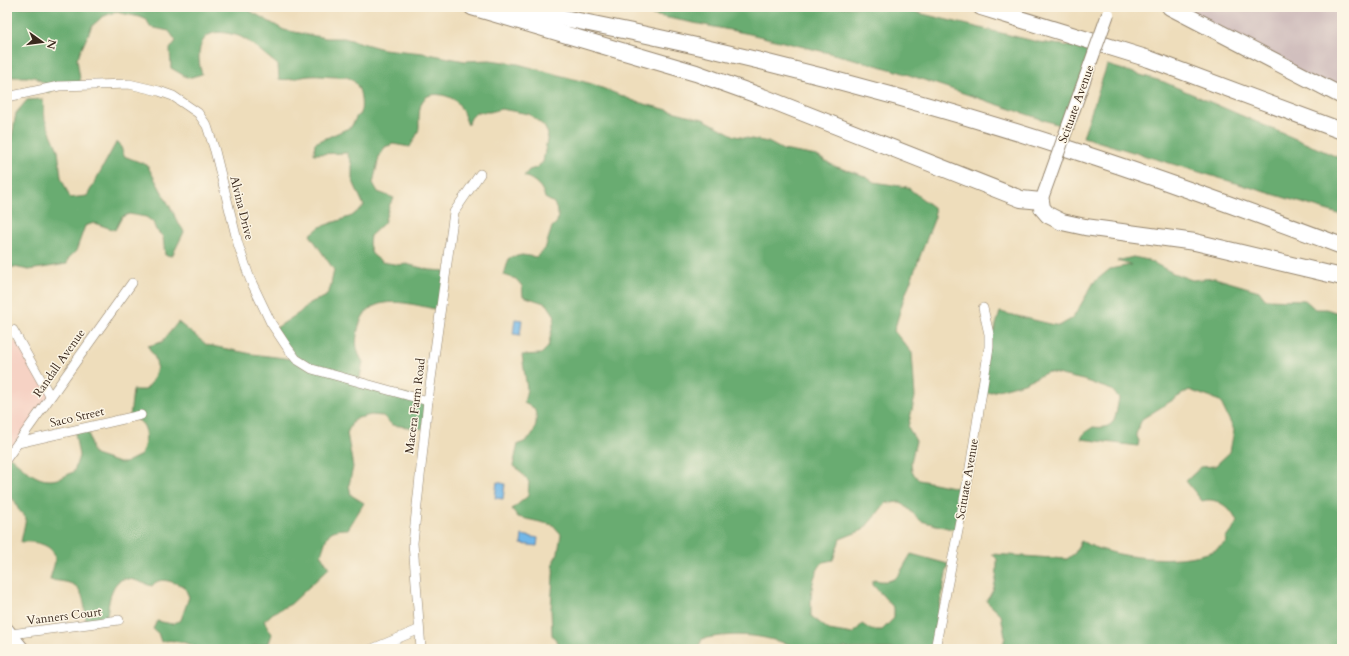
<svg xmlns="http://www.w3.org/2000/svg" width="1349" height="656" viewBox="0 0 1349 656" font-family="Cardo,serif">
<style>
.built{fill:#f6d2c4}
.industrial{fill:#d1bfbe}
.forest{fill:#69ac71;stroke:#526b48}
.water{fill:#71b7e8;stroke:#567083}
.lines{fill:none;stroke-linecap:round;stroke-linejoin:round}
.street-casing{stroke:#94846c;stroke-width:10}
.secondary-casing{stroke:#94846c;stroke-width:14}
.highway-casing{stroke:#94846c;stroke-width:18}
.street{stroke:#fff;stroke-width:9}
.secondary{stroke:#fff;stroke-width:12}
.highway{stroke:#fff;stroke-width:16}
.secondary-bridge-casing{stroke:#94846c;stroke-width:14;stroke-linecap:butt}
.secondary-bridge{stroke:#fff;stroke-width:12}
.labels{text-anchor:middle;stroke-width:3;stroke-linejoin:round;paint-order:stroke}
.street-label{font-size:12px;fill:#3b2a1e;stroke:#fcf5e5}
</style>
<rect width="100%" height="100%" fill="#fcf5e5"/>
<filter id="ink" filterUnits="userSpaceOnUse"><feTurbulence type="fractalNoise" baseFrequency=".025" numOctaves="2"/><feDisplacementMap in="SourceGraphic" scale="8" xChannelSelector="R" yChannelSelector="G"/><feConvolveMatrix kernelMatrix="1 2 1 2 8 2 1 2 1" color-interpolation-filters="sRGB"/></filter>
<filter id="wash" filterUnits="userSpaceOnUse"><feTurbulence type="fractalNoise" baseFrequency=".012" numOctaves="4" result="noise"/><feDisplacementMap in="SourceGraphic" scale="16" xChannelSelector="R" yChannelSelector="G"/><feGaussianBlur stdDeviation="0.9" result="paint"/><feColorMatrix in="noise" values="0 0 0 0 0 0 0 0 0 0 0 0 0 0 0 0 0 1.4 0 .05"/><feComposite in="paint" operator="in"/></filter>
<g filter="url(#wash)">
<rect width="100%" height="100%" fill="#edb"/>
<path class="built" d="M19,342l32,54 -44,63v-116z"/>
<path class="industrial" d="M1168,7h174v89z"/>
<g class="forest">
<path d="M7,7h236l41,23 42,8h18l39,11 40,4 42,8 25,-1 28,4 74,20 45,18 66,17 32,17 33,6 15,8 34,6 17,10 28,9 12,7 33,5 27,21 1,9 -32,84 -9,30 18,22 3,44 -7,30 8,14 -5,21 1,10 7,8 44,9 -8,41 -34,-9 -20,-19 -15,1 -23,27 -23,9 -7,21 -10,2c-13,15 -12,35 -12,54l18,14 24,4 9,-10 9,6h11l12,-12v-10l-21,-23v-5c26,5 25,-6 38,-26l37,10 -17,85h-82l-4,-1c-29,8 -57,-6 -85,-11 -18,-3 -40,-2 -58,2l-4,10h-135l-11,-14 -1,-26 3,-49 4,-7 3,-19 -8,-9 -35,-8 -6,-8 16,-13 1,-14 -12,-14 -4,-2 5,-22c16,-3 22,-22 16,-36l-10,-5 3,-14 -5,-34 19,-1 7,-7 7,-31 -8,-12 -24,-8 -1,-10 -6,-7 -12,-4 5,-17 13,-3 14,2 9,-8 7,-22 5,-5 1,-9 -4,-10 -9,-5c-2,-11 -10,-18 -21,-22l5,-6 7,-2 7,-6 5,-28 -4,-8 -15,-12 -28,-5 -11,3h-13l-6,6 -3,7c-7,-16 -7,-26 -26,-30 -24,-4 -23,15 -23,32 0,6 -6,14 -9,20l-17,-3 -8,3 -6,10 -6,26 5,9 16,6 -4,6 -6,19 -14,13 -1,8 3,10 10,8 18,3 6,-1 24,6 16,1 -7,39c-29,-6 -73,-21 -81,20 -3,13 -2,21 5,32l-4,20 68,19 -4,28 -31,-4 -9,-9 -12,-1 -17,4 -7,14 6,34 -4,18 2,10 13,8 -16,26c-23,0 -20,7 -27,26l8,13 -38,36 -18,9 -9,8 8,13 -3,9 -27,6h-43c-9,-6 -28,-11 -38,-7l-3,-9 -5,-4 4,-8 15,3 9,-4 8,-23 -5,-11c-11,-3 -24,-11 -32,0 -8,-2 -19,-8 -28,-7 -15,2 -16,32 -18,43l-20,1c-1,-12 -1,-34 -14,-39 -7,-3 -15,-3 -22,-4 1,-6 4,-13 5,-19 1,-17 -21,-20 -34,-19l5,-24 -8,-9 -3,-8 -8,-6v-36l3,-2c23,19 35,33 64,14l5,-15 -4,-23 13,-4 4,22 3,4 24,8h6l16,-8c6,-16 10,-33 -11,-38l3,-27h12c7,-6 14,-20 11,-29 -1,-5 -6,-10 -8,-15l14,-4 16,-20 29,23 45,9 40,5 -16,-31 23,-15 10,-10 16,-6 5,-8 4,-19 -24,-35 10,-8 32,-11 12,-10 -12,-27v-14l-5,-12 -33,1 1,-11 36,-16 6,-11 4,-2c1,-12 1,-30 -12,-36 -3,-2 -8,0 -12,-1 -10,0 -18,-2 -28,-1 -11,1 -19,5 -30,3l-1,-14c-12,-9 -24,-21 -37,-28 -4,-2 -10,-3 -15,-4 -27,-5 -31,21 -24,41l-14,4 -17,-10 -1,-19 6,-8 -7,-10 -19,-4 -3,-7 -7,-3 -25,-5 -13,5 -10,9 -15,33 4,27 -30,3 -1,4 -4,-2 3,-4 -14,-10h-28z"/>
<path d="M612,7h282l144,35 56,7 -29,78 -168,-56 -43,-12 -104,-25z"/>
<path d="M1107,65l57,17 178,77v56l-259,-78z"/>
<path d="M43,99l2,21 13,30 3,27 9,21 17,-2 30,-55 3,3 4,12 23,9 27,49c2,8 7,11 10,18l-12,24 -7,-1 -2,-18 -7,-7 -3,-8 -7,-5 -17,-3 -7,3 -7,13 -21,-7 -9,3 -9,25 -8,8 -1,5 -38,6 -15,-3 -7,1v-123l4,-3 5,-29 11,-13z"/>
<path d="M1133,257l15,3 25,13 19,7 23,-2 44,13 6,8 40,1 10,9h11l16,5v335h-340l3,-12 -4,-22 -15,-14c11,-13 11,-27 11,-42l-5,-5 75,5 8,-6 6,-12c34,18 94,23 130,11 6,-2 11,-7 16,-11l-2,-4 6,-4 6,-11c-5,-13 -20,-26 -35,-21l-16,-20 15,-14 14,-1 15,-14 4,-22 -14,-29 -31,-11 -47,29 -6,15 3,7 -1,5 -57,-7 3,-6 9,-6c24,3 22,-10 26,-29l-7,-8 -29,-10 -35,-8 -24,11 -44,12 7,-41 13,-42 59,14 14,-8 21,-36 16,-13 21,-4 -14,-4z"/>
</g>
<g class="water">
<path d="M515,319l7,1 -2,15 -7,-1z"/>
<path d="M497,482l8,2 -2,15 -8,-1z"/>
<path d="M522,535l16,3 -1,8 -16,-2z"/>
</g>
</g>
<g filter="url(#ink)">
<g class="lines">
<defs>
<g id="street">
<path d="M7,97l52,-11 70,-2 30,7 14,5 25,17 9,13 8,25 23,93 12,35 21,44 16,24 9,12 16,10 116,32"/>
<path d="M13,330l37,66"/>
<path d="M18,443l123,-28"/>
<path d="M7,458l125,-175"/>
<path d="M11,634l108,-14"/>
<path d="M372,649l46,-19"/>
<path d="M421,649l-8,-106 15,-142 26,-189 26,-38"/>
<path d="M935,649l34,-175 20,-127v-13l-6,-26"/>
</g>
<g id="secondary">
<path d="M1041,201l9,-25"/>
<path d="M7,629l16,20"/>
</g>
<g id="highway">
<path d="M472,7l224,66 67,24 258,102 20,2 1,7 6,7 14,7 23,5 110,15 147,35"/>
<path d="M505,7c194,35 386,83 573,145 89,29 176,61 264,94"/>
<path d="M981,7l168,52 193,72"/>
<path d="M1170,7l172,89"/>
</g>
</defs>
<use href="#street" class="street-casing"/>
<use href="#secondary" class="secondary-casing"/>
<use href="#highway" class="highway-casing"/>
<use href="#street" class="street"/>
<use href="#secondary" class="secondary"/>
<use href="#highway" class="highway"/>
<defs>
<path id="secondary-bridge" d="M1050,176l58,-162"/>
</defs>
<use href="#secondary-bridge" class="secondary-bridge-casing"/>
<use href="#secondary-bridge" class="secondary-bridge"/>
</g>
</g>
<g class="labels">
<g class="street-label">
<text transform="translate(1076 104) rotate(-70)" y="4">Scituate Avenue</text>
<text transform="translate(242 208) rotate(76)" y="4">Alvina Drive</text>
<text transform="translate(59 363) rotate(-55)" y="4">Randall Avenue</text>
<text transform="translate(415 406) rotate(-83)" y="4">Macera Farm Road</text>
<text transform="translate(77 417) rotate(-13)" y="4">Saco Street</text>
<text transform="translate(967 479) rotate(-80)" y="4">Scituate Avenue</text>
<text transform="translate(64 616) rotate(-7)" y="4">Vanners Court</text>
</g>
</g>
<rect width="1349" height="656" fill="none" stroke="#fcf5e5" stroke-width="24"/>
<g transform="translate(42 42) rotate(104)" stroke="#fcf5e5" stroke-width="3" paint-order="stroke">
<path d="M0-3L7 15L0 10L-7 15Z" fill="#3b2a1e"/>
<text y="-6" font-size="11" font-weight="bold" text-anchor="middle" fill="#3b2a1e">N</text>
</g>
</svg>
